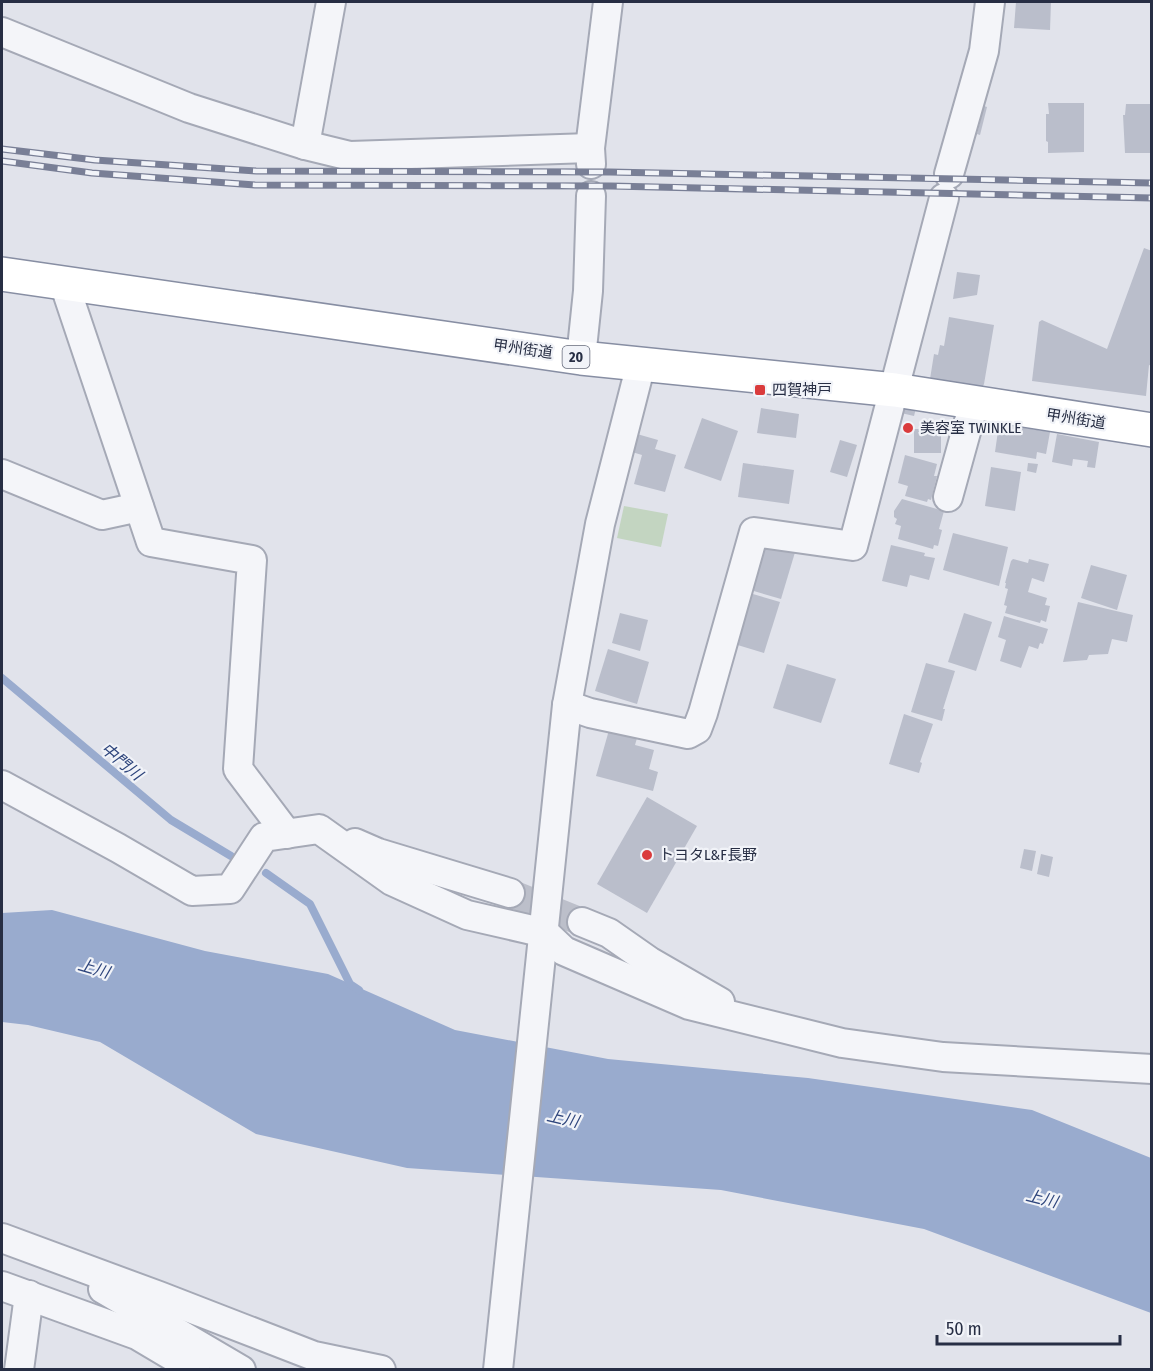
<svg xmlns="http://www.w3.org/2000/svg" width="1153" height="1371" viewBox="0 0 1153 1371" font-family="'Fira Sans Condensed','Noto Sans JP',sans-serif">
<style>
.green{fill:#c3d5c1}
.water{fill:#99abce}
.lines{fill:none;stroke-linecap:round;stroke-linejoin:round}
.stream{stroke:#99abce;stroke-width:8}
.building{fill:#babecb}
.minor-tunnel{stroke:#bcbfca;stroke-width:28;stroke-dasharray:28 14;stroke-linecap:butt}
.minor-casing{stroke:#a5a9b6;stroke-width:32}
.highway-casing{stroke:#878ea3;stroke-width:36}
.minor{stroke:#f4f5f9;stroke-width:28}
.highway{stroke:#fff;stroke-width:33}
.rail-casing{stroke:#797f96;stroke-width:7}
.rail{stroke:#f1f3f8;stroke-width:4.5;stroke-dasharray:14;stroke-linecap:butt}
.poi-dot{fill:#da3b3c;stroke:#f1f3f8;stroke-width:2}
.labels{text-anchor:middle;stroke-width:4.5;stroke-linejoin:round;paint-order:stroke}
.shield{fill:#f1f3f8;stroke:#64697a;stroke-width:1.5}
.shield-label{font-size:14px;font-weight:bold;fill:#272e44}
.street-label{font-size:15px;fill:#272e44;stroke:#f1f3f8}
.poi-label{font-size:15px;fill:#272e44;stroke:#f1f3f8;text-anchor:start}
.water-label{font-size:16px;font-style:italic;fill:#2e457c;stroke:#f1f3f8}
</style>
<rect width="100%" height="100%" fill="#e1e3eb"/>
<path class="green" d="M624,506l44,8 -7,33 -44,-9z"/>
<path class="water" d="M52,910l153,41 123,23 127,56 153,29 200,19 224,32 119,48v155l-227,-84 -203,-39 -314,-22 -151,-34 -156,-92 -72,-17 -26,-3v-109z"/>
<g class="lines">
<g class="stream">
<path d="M2,678l169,142 60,36"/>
<path d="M266,873l44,31 40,80 9,6"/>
</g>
</g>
<g class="building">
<path d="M1016,2h35l-1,28 -36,-2z"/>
<path d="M1048,103h36v49l-36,1v-11l-2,-1v-27h3z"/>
<path d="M1126,104h26v49h-27l-2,-38h2z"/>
<path d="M984,106l3,1 -7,28 -3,-1z"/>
<path d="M1144,248l8,3v115l-3,-1 -3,31 -114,-15 7,-59 3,-2 65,29z"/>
<path d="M957,272l23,3 -3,20 -24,4z"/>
<path d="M949,317l45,8 -10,59 -2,4 -52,-9 4,-25 4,1 2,-10 4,1z"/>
<path d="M903,405l13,3 -2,8 -13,-3z"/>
<path d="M761,408l38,6 -3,24 -39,-5z"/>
<path d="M702,418l36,13 -17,50 -37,-13z"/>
<path d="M999,424l51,8 -4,22 -9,-2 -1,7 -41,-7z"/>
<rect x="914" y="429" width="27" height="24"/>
<path d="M637,434l21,6 -3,9 21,6 -11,37 -31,-8 8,-29 -10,-3z"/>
<path d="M1057,434l42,8 -4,26 -8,-1 1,-6 -15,-2 -1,7 -20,-4z"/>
<path d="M840,440l17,5 -10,32 -17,-5z"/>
<path d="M905,455l32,9 -3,12h3l-6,24 -3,-1 -1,3 -22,-6 3,-10 -10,-3z"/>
<path d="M743,463l51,7 -5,34 -51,-7z"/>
<path d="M1028,463l10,1 -2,9 -9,-2z"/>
<path d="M991,467l30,5 -6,39 -30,-5z"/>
<path d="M902,499l42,12 -5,18 3,1 -4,16 -4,-1 -1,4 -35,-10 3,-13 -6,-2 2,-5 -3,-2v-6z"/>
<path d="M953,533l55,14 -9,39 -56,-16z"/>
<path d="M762,538l34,11 -15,50 -34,-10z"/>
<path d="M891,545l34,8 -1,3 11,2 -6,22 -19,-5 -3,12 -25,-6z"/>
<path d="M1013,559l15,4 1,-4 20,5 -5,18 -12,-4 -4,14 19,6 -2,7 5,1 -4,16 -5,-2 -1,3 -35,-10 2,-7 -3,-1 4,-16 -3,-1 1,-5h-1l6,-22z"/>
<path d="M1091,565l36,10 -10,35 -36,-12z"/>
<path d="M746,592l34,10 -16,51 -33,-10z"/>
<path d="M1078,602l55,13 -6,27 -15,-3 -4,15 -19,1 -2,5 -24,2z"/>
<path d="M620,613l28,7 -8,31 -28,-8z"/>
<path d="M964,613l28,9 -16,49 -28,-9z"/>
<path d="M1004,616l44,13 -5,15 -3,-1 -2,6 -9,-3 -8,22 -21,-7 6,-21 -8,-3z"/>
<path d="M608,649l41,13 -12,42 -42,-13z"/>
<path d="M926,663l29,8 -12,38h2l-3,12 -31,-9z"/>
<path d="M787,664l49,15 -15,44 -48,-15z"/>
<path d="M904,714l29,10 -13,38 2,1 -3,10 -30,-9z"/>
<path d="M611,723l28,8 -4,14 19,5 -5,19 9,3 -5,19 -57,-15z"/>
<path d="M647,797l50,29 -50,87 -50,-29z"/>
<path d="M1024,849l12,2 -4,20 -12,-3z"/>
<path d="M1041,854l12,3 -4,20 -12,-3z"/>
</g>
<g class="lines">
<path class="minor-tunnel" d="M510,893l72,29"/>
<defs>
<g id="minor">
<path d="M2,32l187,76 116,37 45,11 240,-8"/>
<path d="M305,145l26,-143"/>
<path d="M591,164l-1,-16 18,-146"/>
<path d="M949,174l35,-123 6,-49"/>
<path d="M68,295l83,247 101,18 -14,209 49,65"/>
<path d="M581,358l7,-67 3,-95"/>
<path d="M2,474l100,41 37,-8"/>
<path d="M948,497l26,-94"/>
<path d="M567,705l23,8 98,21 9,-5 6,-16 51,-181 99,14 91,-348"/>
<path d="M2,785l116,63 74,43 38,-2 34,-52 55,-8 73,52 75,34 78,18 19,18 125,54 153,38 101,14 209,12"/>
<path d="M355,843l23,10 132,40"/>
<path d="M582,922l27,11 40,28 71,41"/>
<path d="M2,1238l157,58 155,60 67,14"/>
<path d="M2,1286l135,49 59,35"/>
<path d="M103,1289l138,81"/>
<path d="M19,1370l10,-75"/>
<path d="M498,1370l69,-665 33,-181 41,-160"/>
</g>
<path id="highway" d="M2,274l579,84 314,32 257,40"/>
</defs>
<use href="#minor" class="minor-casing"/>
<use href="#highway" class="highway-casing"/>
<use href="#minor" class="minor"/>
<use href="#highway" class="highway"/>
<defs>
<g id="rail">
<path d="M2,149l93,11 161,11 354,1 542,11"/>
<path d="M2,161l90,12 163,12 356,1 541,12"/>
</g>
</defs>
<use href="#rail" class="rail-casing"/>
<use href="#rail" class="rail"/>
</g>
<g class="poi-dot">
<rect x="754" y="384" width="12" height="12" rx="3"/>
<circle cx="908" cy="428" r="6"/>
<circle cx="647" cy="855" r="6"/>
</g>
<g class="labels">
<rect class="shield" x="562.5" y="346" width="27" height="22" rx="4.5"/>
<g class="shield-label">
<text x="576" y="362">20</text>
</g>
<g class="street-label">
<text transform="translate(523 349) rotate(8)" y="5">甲州街道</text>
<text transform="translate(1076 419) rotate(9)" y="5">甲州街道</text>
</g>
<g class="poi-label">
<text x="772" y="395">四賀神戸</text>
<text x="920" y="433">美容室 TWINKLE</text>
<text x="659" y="860">トヨタL&amp;F長野</text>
</g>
<g class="water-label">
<text transform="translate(122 761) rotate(40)" y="6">中門川</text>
<text transform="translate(94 968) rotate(16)" y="6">上川</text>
<text transform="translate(563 1118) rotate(13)" y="6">上川</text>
<text transform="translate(1042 1198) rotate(14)" y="6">上川</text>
</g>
</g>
<rect width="1153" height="1371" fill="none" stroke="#272e44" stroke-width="6"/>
<path d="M937 1335v9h183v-9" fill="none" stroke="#272e44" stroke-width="3"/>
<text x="946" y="1335" font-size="18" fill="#272e44" stroke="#f1f3f8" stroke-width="4.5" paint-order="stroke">50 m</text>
</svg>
